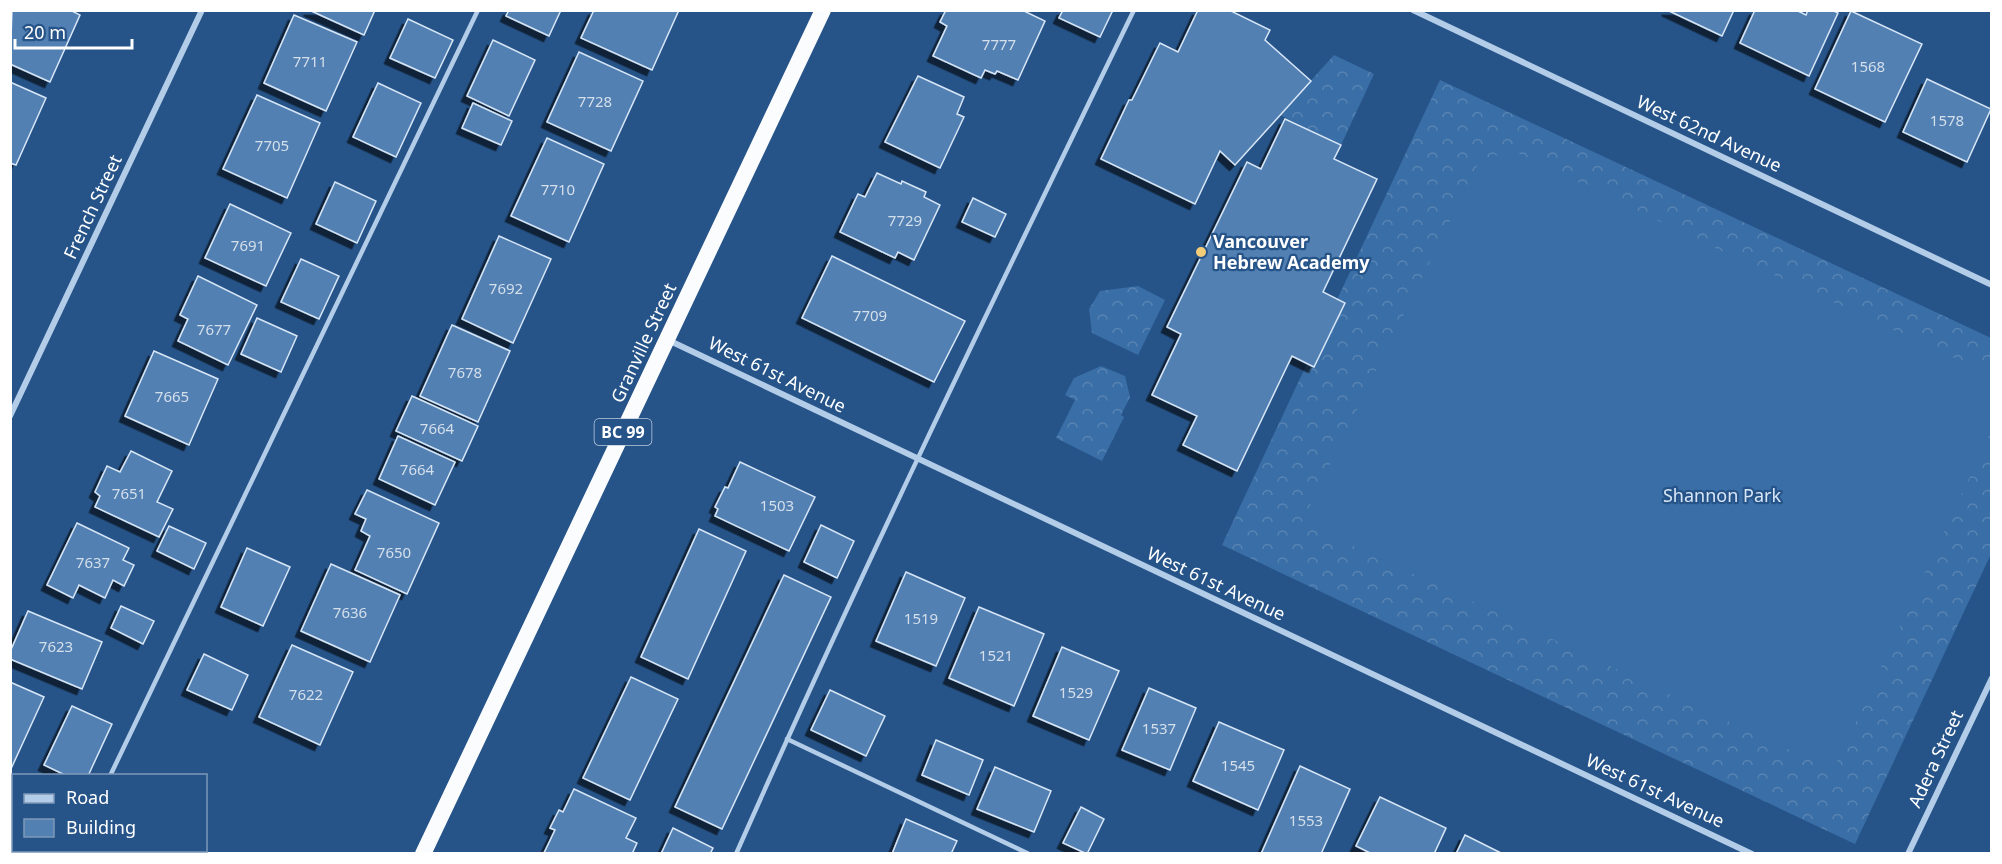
<svg xmlns="http://www.w3.org/2000/svg" width="2002" height="864" viewBox="0 0 2002 864" font-family="'Noto Sans',sans-serif">
<style>
.forest{fill:url(#forest-crowns)}
.pitch{fill:#3a6ea6}
.building{fill:#5280b2;stroke:#d7e6f7;stroke-width:1.5;filter:url(#shadow)}
.lines{fill:none;stroke-linecap:round;stroke-linejoin:round}
.service{stroke:#b3cde9;stroke-width:4.5}
.minor{stroke:#b3cde9;stroke-width:6}
.trunk{stroke:#fafcfe;stroke-width:16}
.poi-dot{fill:#f3cc78;stroke:#265489;stroke-width:2}
.labels{text-anchor:middle;stroke-width:4.5;stroke-linejoin:round;paint-order:stroke}
.number-label{font-size:15px;fill:#d4dfec}
.shield{fill:#265489;stroke:#beccdc;stroke-width:1.5}
.shield-label{font-size:16px;font-weight:bold;fill:#fff}
.street-label{font-size:18px;fill:#fff;stroke:#265489}
.poi-label{font-size:18px;font-weight:bold;fill:#fff;stroke:#265489;text-anchor:start}
.park-label{font-size:18px;fill:#d7e6f7;stroke:#265489}
</style>
<defs>
<pattern id="forest-crowns" width="20" height="18" patternUnits="userSpaceOnUse" patternTransform="scale(1.5)"><rect width="20" height="18" fill="#3a6ea6"/><path d="M2 6a3 3 0 1 1 6 0M12 15a3 3 0 1 1 6 0" fill="none" stroke="#5884b3"/></pattern>
<filter id="shadow"><feDropShadow dx="-5.5" dy="5.5" stdDeviation="0" flood-color="#0009"/></filter>
</defs>
<rect width="100%" height="100%" fill="#265489"/>
<g class="forest">
<path d="M1334,55l40,19 -33,71 -61,-30z"/>
<path d="M1440,80l551,258v216l-136,290 -633,-299z"/>
<path d="M1138,286l27,14 -27,55 -46,-22 -3,-24 11,-18z"/>
<path d="M1101,366l24,10 5,21 -9,18 3,2 -22,44 -46,-23 19,-38 -10,-5 9,-17z"/>
</g>
<path class="pitch" d="M1513,151l202,97 276,127v56l-158,339 -531,-248 178,-362z"/>
<g class="building">
<path d="M12,10h58l10,5 -30,67 -40,-18z"/>
<path d="M309,10h66l-11,25z"/>
<path d="M509,10h52l-12,26 -43,-20z"/>
<path d="M594,10h85l-27,60 -71,-32z"/>
<path d="M946,10h76l23,11 -27,59 -21,-9 -2,3 -10,-4 -4,8 -48,-22 14,-30 -7,-4z"/>
<path d="M1063,10h50l-13,27 -41,-19z"/>
<path d="M1198,10h31l41,20 -5,10 46,41 -76,84 -15,-14 -25,53 -94,-45 28,-59h3l28,-57 18,9z"/>
<path d="M1667,10h67l-12,26z"/>
<path d="M1755,10h41l10,5 2,-5h24l6,3 -29,63 -69,-33z"/>
<path d="M1851,11l71,33 -37,78 -70,-33z"/>
<path d="M294,15l63,27 -31,69 -62,-28z"/>
<path d="M408,19l45,21 -18,38 -45,-20z"/>
<path d="M493,40l42,20 -26,56 -42,-20z"/>
<path d="M579,52l64,29 -32,70 -64,-29z"/>
<path d="M918,76l46,21 -7,17 7,3 -24,51 -55,-26z"/>
<path d="M1927,79l64,30 -24,53 -64,-30z"/>
<path d="M10,82l36,16 -30,67 -6,-2z"/>
<path d="M378,83l43,20 -25,54 -43,-20z"/>
<path d="M257,95l63,28 -33,75 -64,-29z"/>
<path d="M473,103l39,18 -11,24 -39,-17z"/>
<path d="M1285,119l56,26 -7,14 43,20 -54,113 22,11 -31,64 -22,-11 -55,115 -54,-26 14,-29 -45,-21 29,-61 -14,-7 80,-165 14,7z"/>
<path d="M547,138l57,26 -35,78 -58,-26z"/>
<path d="M877,173l24,11 1,-3 24,11 -2,5 16,8 -26,55 -16,-8 -3,6 -55,-26 18,-38 7,3z"/>
<path d="M335,182l41,19 -19,42 -41,-19z"/>
<path d="M973,198l33,16 -11,23 -33,-15z"/>
<path d="M230,204l61,29 -25,53 -61,-28z"/>
<path d="M499,236l52,23 -38,84 -51,-24z"/>
<path d="M832,256l133,65 -31,61 -132,-64z"/>
<path d="M301,259l38,17 -20,43 -38,-17z"/>
<path d="M198,276l59,29 -29,60 -50,-24 10,-22 -8,-4z"/>
<path d="M257,318l40,18 -16,36 -40,-18z"/>
<path d="M452,325l58,26 -32,71 -58,-26z"/>
<path d="M154,351l64,28 -29,66 -64,-29z"/>
<path d="M412,396l66,30 -16,35 -66,-30z"/>
<path d="M398,436l57,26 -20,43 -56,-26z"/>
<path d="M131,451l41,20 -15,31 16,7 -14,28 -64,-30 5,-11 -5,-4 12,-26 13,6z"/>
<path d="M740,462l75,35 -26,54 -74,-35 3,-7 -3,-2 10,-20 3,1z"/>
<path d="M367,490l72,33 -32,71 -52,-24 15,-34 -9,-5 5,-12 -11,-5z"/>
<path d="M77,523l52,25 -6,12 11,5 -10,21 -11,-6 -8,18 -26,-13 -6,13 -26,-13z"/>
<path d="M821,525l33,16 -17,37 -33,-16z"/>
<path d="M169,526l37,17 -12,26 -37,-18z"/>
<path d="M699,529l47,22 -58,128 -47,-22z"/>
<path d="M247,548l43,19 -27,59 -42,-19z"/>
<path d="M331,564l69,31 -30,67 -69,-31z"/>
<path d="M906,572l59,26 -29,68 -60,-25z"/>
<path d="M784,575l47,22 -109,232 -47,-22z"/>
<path d="M121,606l33,15 -11,23 -32,-16z"/>
<path d="M979,607l65,27 -30,72 -65,-28z"/>
<path d="M28,611l74,31 -20,47 -72,-30v-7z"/>
<path d="M292,645l61,27 -33,73 -61,-28z"/>
<path d="M1062,647l57,24 -30,69 -56,-24z"/>
<path d="M204,654l44,21 -16,35 -45,-20z"/>
<path d="M631,677l47,22 -48,101 -47,-22z"/>
<path d="M10,682l34,15 -34,74z"/>
<path d="M1149,688l47,20 -26,62 -48,-20z"/>
<path d="M830,690l55,26 -19,40 -55,-26z"/>
<path d="M72,706l40,18 -24,52h-21l-23,-11z"/>
<path d="M1219,722l65,28 -26,60 -65,-29z"/>
<path d="M936,740l47,20 -14,35 -47,-20z"/>
<path d="M1300,766l50,23 -29,65h-60z"/>
<path d="M995,767l56,24 -17,41 -57,-23z"/>
<path d="M574,789l62,29 -10,20 11,5 -5,11 -88,-1 11,-23 -5,-2 9,-18 4,2z"/>
<path d="M1380,797l66,31 -12,26h-62l-16,-8z"/>
<path d="M1081,807l23,12 -17,35 -24,-11z"/>
<path d="M906,819l51,22 -6,13h-59z"/>
<path d="M673,828l40,20 -3,6h-49z"/>
<path d="M1465,835l38,19h-47z"/>
</g>
<g class="lines">
<g class="service">
<path d="M787,739l242,115"/>
<path d="M110,776l368,-766"/>
<path d="M72,854l2,-4"/>
<path d="M736,854c126,-285 262,-564 398,-844"/>
</g>
<g class="minor">
<path d="M1413,10l579,275"/>
<path d="M668,340l1084,514"/>
<path d="M10,416l192,-406"/>
<path d="M1908,854l84,-176"/>
</g>
<path class="trunk" d="M423,854l400,-844"/>
</g>
<circle class="poi-dot" cx="1201" cy="252" r="6"/>
<g class="labels">
<g class="number-label">
<text x="999" y="50">7777</text>
<text x="310" y="67">7711</text>
<text x="1868" y="72">1568</text>
<text x="595" y="107">7728</text>
<text x="1947" y="126">1578</text>
<text x="272" y="151">7705</text>
<text x="558" y="195">7710</text>
<text x="905" y="226">7729</text>
<text x="248" y="251">7691</text>
<text x="506" y="294">7692</text>
<text x="870" y="321">7709</text>
<text x="214" y="335">7677</text>
<text x="465" y="378">7678</text>
<text x="172" y="402">7665</text>
<text x="437" y="434">7664</text>
<text x="417" y="475">7664</text>
<text x="129" y="499">7651</text>
<text x="777" y="511">1503</text>
<text x="394" y="558">7650</text>
<text x="93" y="568">7637</text>
<text x="350" y="618">7636</text>
<text x="921" y="624">1519</text>
<text x="56" y="652">7623</text>
<text x="996" y="661">1521</text>
<text x="1076" y="698">1529</text>
<text x="306" y="700">7622</text>
<text x="1159" y="734">1537</text>
<text x="1238" y="771">1545</text>
<text x="1306" y="826">1553</text>
</g>
<rect class="shield" x="594.5" y="419" width="57" height="26" rx="4.5"/>
<g class="shield-label">
<text x="623" y="438">BC 99</text>
</g>
<g class="street-label">
<text transform="translate(1709 134) rotate(25)" y="6">West 62nd Avenue</text>
<text transform="translate(93 207) rotate(-65)" y="6">French Street</text>
<text transform="translate(644 343) rotate(-65)" y="6">Granville Street</text>
<text transform="translate(777 375) rotate(26)" y="6">West 61st Avenue</text>
<text transform="translate(1216 584) rotate(25)" y="6">West 61st Avenue</text>
<text transform="translate(1936 759) rotate(-65)" y="6">Adera Street</text>
<text transform="translate(1655 791) rotate(25)" y="6">West 61st Avenue</text>
</g>
<g class="poi-label">
<text x="1213" y="248">Vancouver<tspan x="1213" dy="21">Hebrew Academy</tspan></text>
</g>
<g class="park-label">
<text x="1722" y="502">Shannon Park</text>
</g>
</g>
<rect width="2002" height="864" fill="none" stroke="#ffffff" stroke-width="24"/>
<rect x="12" y="774" width="195" height="78" fill="#265489" stroke="#7d98b8" stroke-width="1.5"/>
<rect x="24" y="794" width="30" height="9" fill="#b3cde9" stroke="#7d98b8" stroke-width="1.5"/>
<text x="66" y="804" font-size="18" fill="#ffffff">Road</text>
<rect x="24" y="819" width="30" height="18" fill="#5280b2" stroke="#7d98b8" stroke-width="1.5"/>
<text x="66" y="834" font-size="18" fill="#ffffff">Building</text>
<path d="M15 39v9h117v-9" fill="none" stroke="#ffffff" stroke-width="3"/>
<text x="24" y="39" font-size="18" fill="#ffffff" stroke="#265489" stroke-width="4.5" paint-order="stroke">20 m</text>
</svg>
